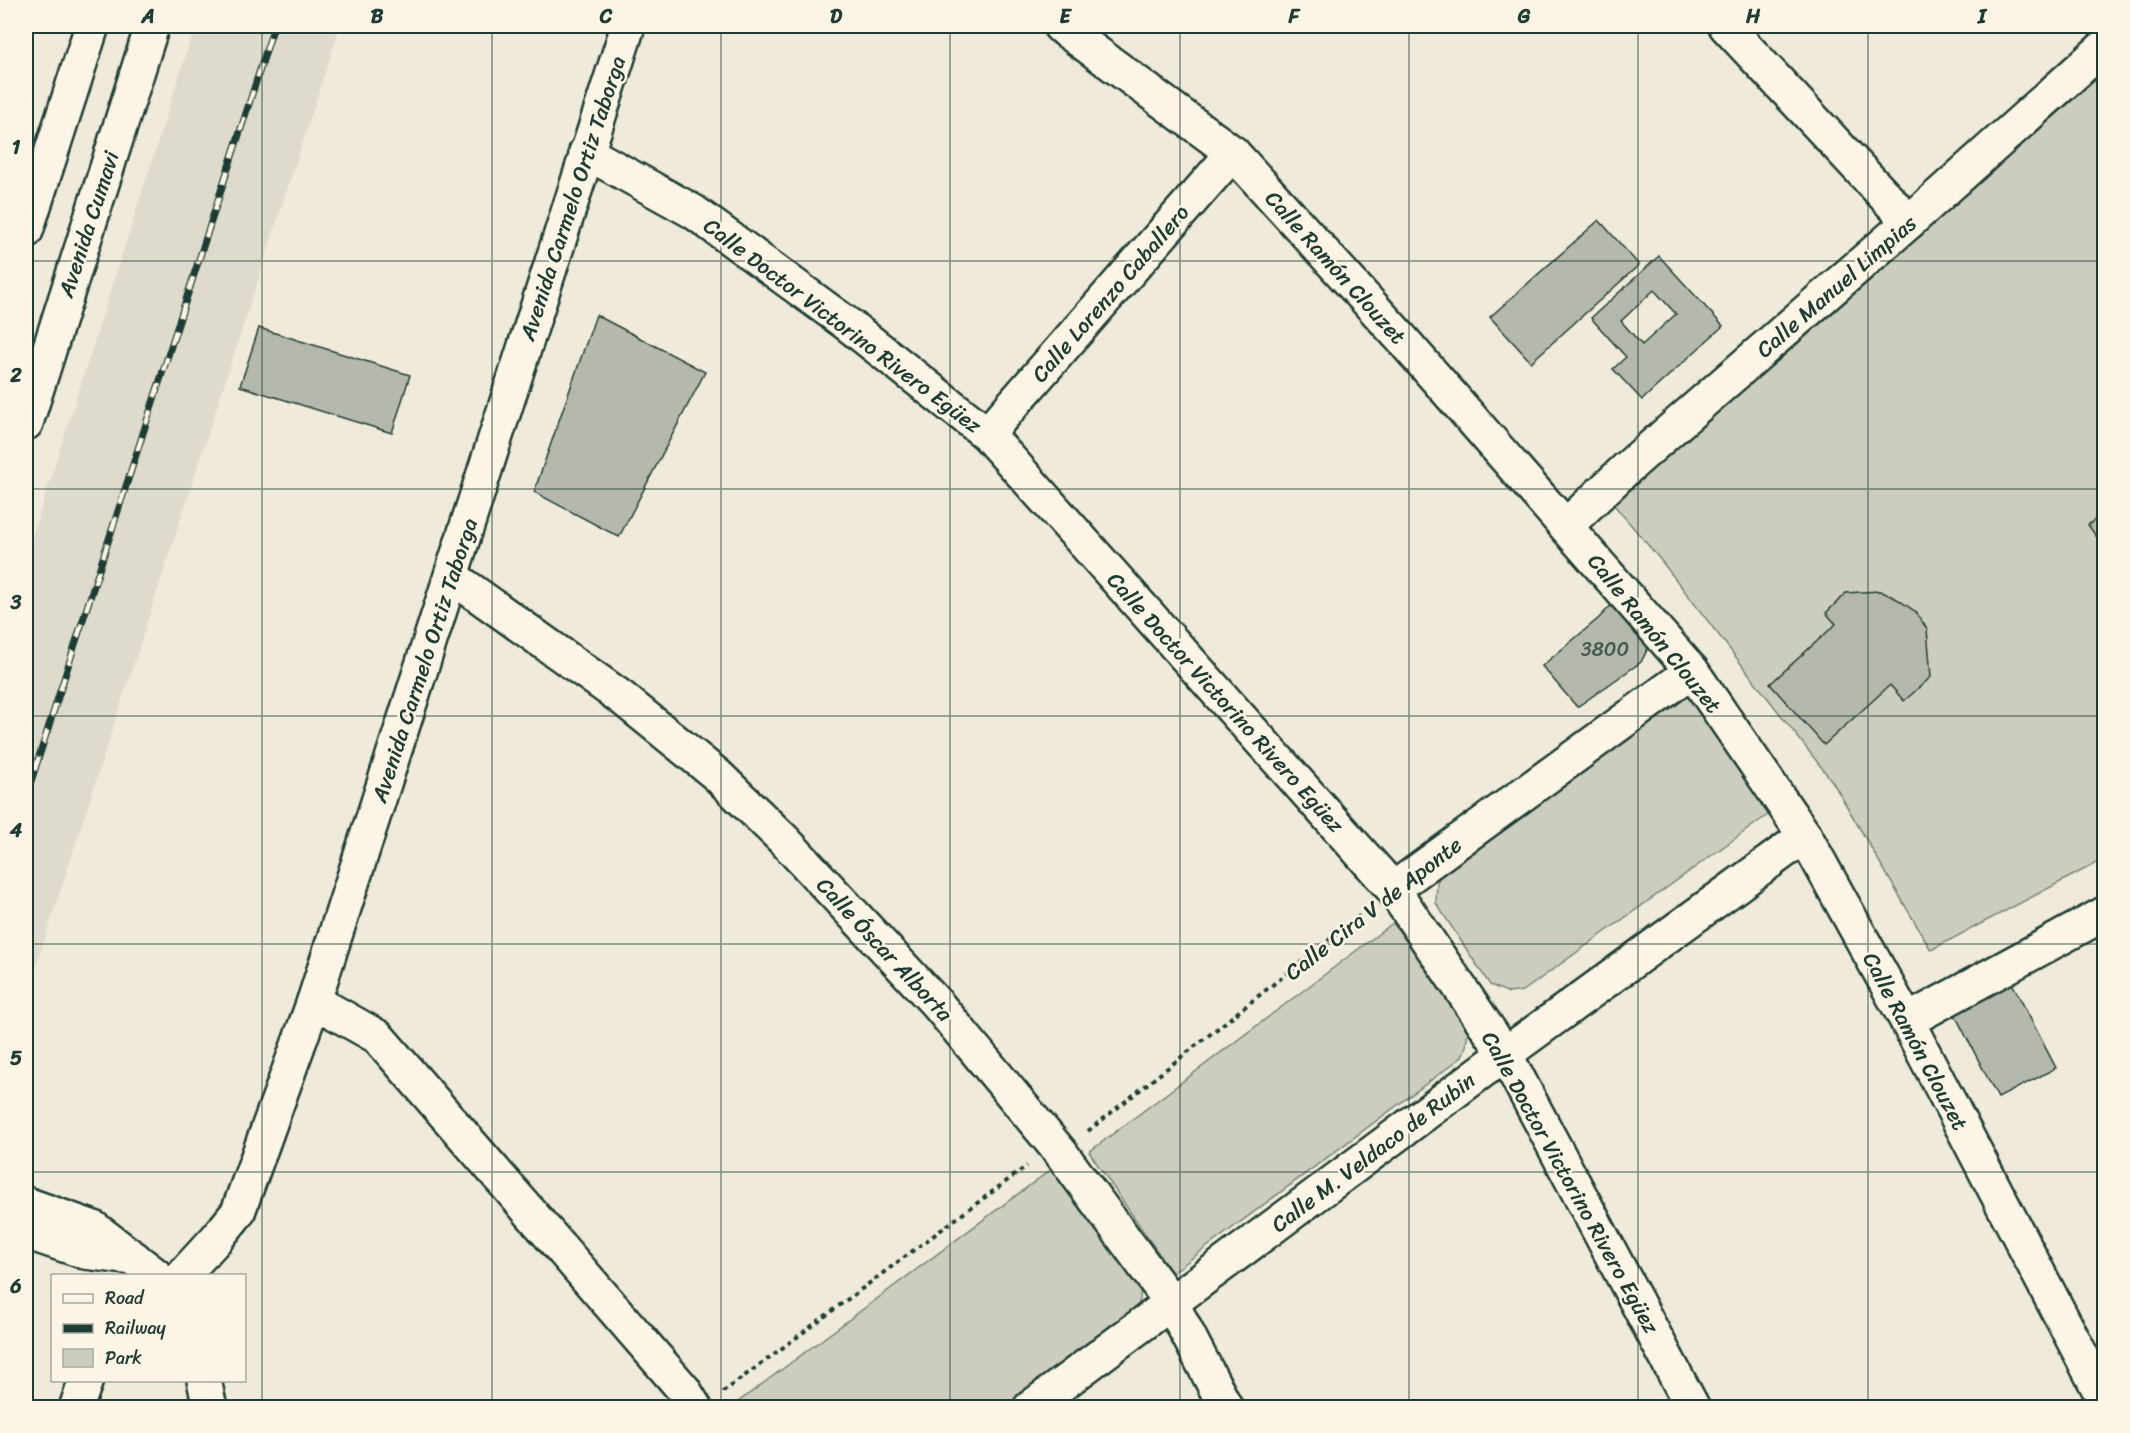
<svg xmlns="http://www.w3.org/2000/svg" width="2130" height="1433" viewBox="0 0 2130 1433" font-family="Sriracha,sans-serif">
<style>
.built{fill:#dedbcc}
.green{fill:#cccdbf;stroke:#76857a;stroke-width:1.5}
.building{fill:#b5b9ad;stroke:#1f3d34;stroke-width:1.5;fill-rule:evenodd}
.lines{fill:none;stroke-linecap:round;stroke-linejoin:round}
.street-casing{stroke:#1f3d34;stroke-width:38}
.secondary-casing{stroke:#1f3d34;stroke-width:38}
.path{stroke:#1f3d34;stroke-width:4;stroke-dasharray:4.5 4.5;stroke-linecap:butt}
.street{stroke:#fcf5e5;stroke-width:33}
.secondary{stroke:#fcf5e5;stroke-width:33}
.rail-casing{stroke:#1f3d34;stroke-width:7}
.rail{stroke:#fcf5e5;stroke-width:4.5;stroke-dasharray:14;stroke-linecap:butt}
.grid{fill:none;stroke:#1f3d34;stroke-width:1.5;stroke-opacity:0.55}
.labels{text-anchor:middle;stroke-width:5;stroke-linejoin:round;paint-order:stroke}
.number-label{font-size:20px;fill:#445c52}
.street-label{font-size:22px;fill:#1f3d34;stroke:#fcf5e5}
.neatline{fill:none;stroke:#1f3d34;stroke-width:2}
.grid-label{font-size:20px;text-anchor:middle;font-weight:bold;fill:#1f3d34}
</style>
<rect width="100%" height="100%" fill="#efeada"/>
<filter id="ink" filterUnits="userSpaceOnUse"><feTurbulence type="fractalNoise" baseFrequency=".0167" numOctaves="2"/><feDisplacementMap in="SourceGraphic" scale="12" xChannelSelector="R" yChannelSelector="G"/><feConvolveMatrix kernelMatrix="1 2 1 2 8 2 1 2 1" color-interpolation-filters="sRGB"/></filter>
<g filter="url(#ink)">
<path class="built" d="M195,26h145l-314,971v-441z"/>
<g class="green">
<path d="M2104,73v786l-173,91 -99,-169 -173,-223 -50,-59z"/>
<path d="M1690,695l85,108 -6,11 -246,177 -14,2 -19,-8 -54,-82 1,-21 7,-14 232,-171z"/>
<path d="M1393,923l64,86 11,21 -2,16 -4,11 -290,216 -83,-121z"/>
<path d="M1053,1168l85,113c7,19 -2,32 -15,46l-112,80 -281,1z"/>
</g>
<g class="building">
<path d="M1599,220l40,45 -108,97 -41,-45z"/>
<path d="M1659,256l64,70 -81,74 -29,-31 13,-12 -35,-39zM1654,290l22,24 -34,31 -21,-24z"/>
<path d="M596,315l109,57 -86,165 -85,-45z"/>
<path d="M259,328l151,47 -18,58 -152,-47z"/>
<path d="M2104,513v34l-16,-22z"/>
<path d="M1880,591l17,8 19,13 11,17 4,48 -27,24 -14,-16 -66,60 -54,-61 66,-60 -10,-11 20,-20z"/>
<path d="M1619,597l35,39 -13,26 -64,45 -35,-41 57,-48z"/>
<path d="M2011,981l45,87 -58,30 -45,-87z"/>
</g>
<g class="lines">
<defs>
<g id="street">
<path d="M1060,26l173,127 168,185 291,333 113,165 102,185 197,378"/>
<path d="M1726,26l183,196"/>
<path d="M586,152l108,60 156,114 137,108 406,455 112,165 188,354"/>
<path d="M987,434l246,-281"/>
<path d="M1567,525l59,-56 283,-247 195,-175"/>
<path d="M451,576l171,122 95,77 67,65 154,165 123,148 110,149 55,106"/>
<path d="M1393,889l299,-218"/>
<path d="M314,1001l64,36 306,353 11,18"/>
<path d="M1907,1021l197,-107"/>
<path d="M182,1276l35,-38 21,-26 76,-211 314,-975"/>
<path d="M76,1408l10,-28"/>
<path d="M1030,1408l475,-354 300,-218"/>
</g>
<g id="secondary">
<path d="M26,231l66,-205"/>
<path d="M26,423l126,-397"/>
<path d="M26,1204l68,24 63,48"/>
<path d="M26,1232l59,20 49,6"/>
<path d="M204,1380l6,28"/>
</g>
</defs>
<use href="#street" class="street-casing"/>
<use href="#secondary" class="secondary-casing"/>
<g class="path">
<path d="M1088,1131l279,-221"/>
<path d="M723,1392l304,-226"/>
</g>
<use href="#street" class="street"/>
<use href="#secondary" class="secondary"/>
<defs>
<path id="rail" d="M26,797l248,-771"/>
</defs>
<use href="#rail" class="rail-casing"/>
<use href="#rail" class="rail"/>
</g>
</g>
<path class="grid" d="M262,26v1382M492,26v1382M721,26v1382M950,26v1382M1180,26v1382M1409,26v1382M1638,26v1382M1868,26v1382M26,261h2078M26,489h2078M26,716h2078M26,944h2078M26,1172h2078"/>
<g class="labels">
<g class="number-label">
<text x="1605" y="656">3800</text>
</g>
<g class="street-label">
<text transform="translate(572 198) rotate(-72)" y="8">Avenida Carmelo Ortiz Taborga</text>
<text transform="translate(88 224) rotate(-72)" y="8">Avenida Cumavi</text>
<text transform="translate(1336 267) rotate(48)" y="8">Calle Ramón Clouzet</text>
<text transform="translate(1836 286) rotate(-41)" y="8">Calle Manuel Limpias</text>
<text transform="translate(1110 293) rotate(-49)" y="8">Calle Lorenzo Caballero</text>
<text transform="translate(843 325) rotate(37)" y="8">Calle Doctor Victorino Rivero Egüez</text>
<text transform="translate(1655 633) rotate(51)" y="8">Calle Ramón Clouzet</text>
<text transform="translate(424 660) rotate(-72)" y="8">Avenida Carmelo Ortiz Taborga</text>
<text transform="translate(1226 702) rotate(48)" y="8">Calle Doctor Victorino Rivero Egüez</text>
<text transform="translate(1373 908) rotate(-38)" y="8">Calle Cira V de Aponte</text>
<text transform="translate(885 949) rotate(47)" y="8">Calle Óscar Alborta</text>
<text transform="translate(1916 1041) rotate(62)" y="8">Calle Ramón Clouzet</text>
<text transform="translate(1373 1152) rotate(-37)" y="8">Calle M. Veldaco de Rubin</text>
<text transform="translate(1571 1182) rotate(61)" y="8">Calle Doctor Victorino Rivero Egüez</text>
</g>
</g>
<rect width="2130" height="1433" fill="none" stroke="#fcf5e5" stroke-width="66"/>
<rect x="51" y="1274" width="195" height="108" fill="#fcf5e5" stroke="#a4ab9e" stroke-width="1.5"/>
<rect x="63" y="1294" width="30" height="9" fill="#fcf5e5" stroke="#a4ab9e" stroke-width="1.5"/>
<text x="105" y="1304" font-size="18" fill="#1f3d34">Road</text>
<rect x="63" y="1324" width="30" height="9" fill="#1f3d34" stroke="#a4ab9e" stroke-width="1.5"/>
<text x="105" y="1334" font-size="18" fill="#1f3d34">Railway</text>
<rect x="63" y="1349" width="30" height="18" fill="#cccdbf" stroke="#a4ab9e" stroke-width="1.5"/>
<text x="105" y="1364" font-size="18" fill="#1f3d34">Park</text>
<rect x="33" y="33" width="2064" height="1367" class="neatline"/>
<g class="grid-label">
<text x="148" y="23">A</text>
<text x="377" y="23">B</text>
<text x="606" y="23">C</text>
<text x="836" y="23">D</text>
<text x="1065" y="23">E</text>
<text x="1294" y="23">F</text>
<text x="1524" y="23">G</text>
<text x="1753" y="23">H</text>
<text x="1982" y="23">I</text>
<text x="16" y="154">1</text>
<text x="16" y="382">2</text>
<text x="16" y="609">3</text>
<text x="16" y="837">4</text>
<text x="16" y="1065">5</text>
<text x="16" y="1293">6</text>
</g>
</svg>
